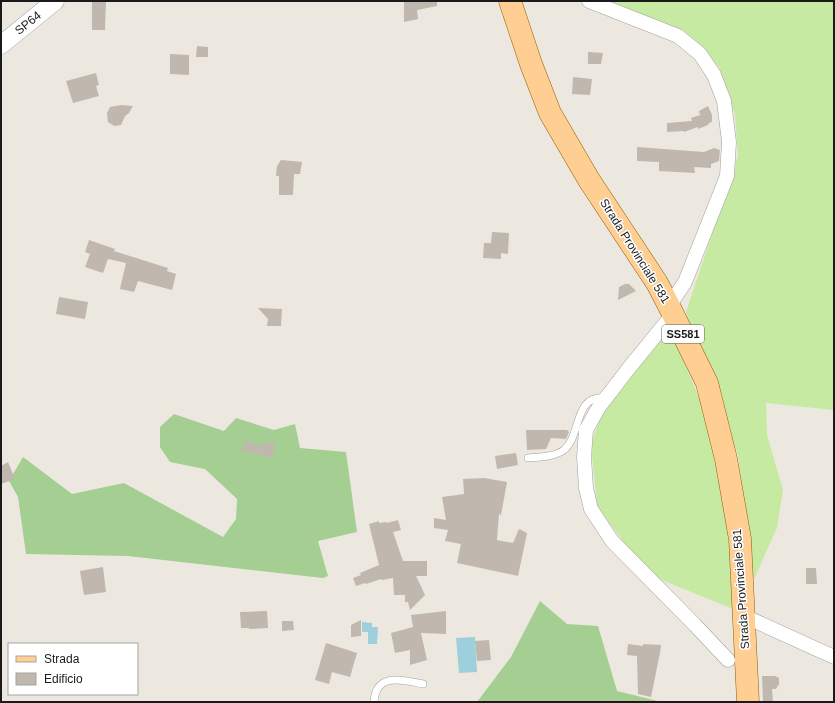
<svg xmlns="http://www.w3.org/2000/svg" width="835" height="703" viewBox="0 0 835 703" font-family="Helvetica,sans-serif">
<style>
.grass{fill:#c7eaa2}
.forest{fill:#a5ce92}
.water{fill:#9dcfdc}
.building{fill:#c0b7af}
.lines{fill:none;stroke-linecap:round;stroke-linejoin:round}
.service-casing{stroke:#a1a1a1;stroke-width:8}
.minor-casing{stroke:#a1a1a1;stroke-width:15}
.tertiary-casing{stroke:#a1a1a1;stroke-width:19}
.primary-casing{stroke:#915e00;stroke-width:23}
.service{stroke:#fff;stroke-width:7}
.minor{stroke:#fff;stroke-width:14}
.tertiary{stroke:#fff;stroke-width:18}
.primary{stroke:#fece93;stroke-width:22}
.labels{text-anchor:middle;stroke-width:3;stroke-linejoin:round;paint-order:stroke}
.shield{fill:#fff;stroke:#5f5f5f;stroke-width:1}
.shield-label{font-size:11px;font-weight:bold;fill:#1a1a1a}
.street-label{font-size:12px;fill:#1a1a1a;stroke:#fff}
</style>
<rect width="100%" height="100%" fill="#ede8df"/>
<g class="grass">
<path d="M605,1h229v409l-68,-7 1,32 16,55 -6,38 -23,51 -16,-124 -52,-143 52,-156 -3,-41 -16,-48 -33,-34z"/>
<path d="M662,339l13,2 36,85 19,90 3,93 -86,-35 -50,-68 -6,-62 11,-31z"/>
</g>
<g class="forest">
<path d="M174,414l50,17 12,-13 38,12 21,-6 5,24 46,4 11,80 -39,9 10,35 -5,2 -195,-22 -102,-2 -8,-57 -9,-16 14,-24 49,37 52,-11 99,54 13,-18 1,-20 -32,-30 -35,-7 -10,-15v-20z"/>
<path d="M540,601l27,23 31,2 19,65 45,11h-185l34,-45z"/>
</g>
<g class="water">
<path d="M362,622l10,1v4h6l-1,17h-9v-12h-6z"/>
<path d="M475,637l2,35 -18,1 -3,-35z"/>
</g>
<g class="building">
<path d="M92,1h14l-1,29h-13z"/>
<path d="M404,1h33v5l-20,4 1,9 -14,3z"/>
<path d="M197,46l11,1v10h-12z"/>
<path d="M588,52l15,1 -2,11h-13z"/>
<path d="M170,54l19,1v20l-19,-1z"/>
<path d="M96,73l3,12 -3,1 3,10 -26,7 -7,-22z"/>
<path d="M573,77l19,2 -2,16 -18,-1z"/>
<path d="M121,105l12,1 -4,7 -4,3 -4,9 -7,1 -6,-4 -1,-9 3,-6z"/>
<path d="M708,106l4,9v7l-3,1 -1,2 -10,4v-2l-14,5 -1,-1 -16,1v-9l25,-2 -1,-3 9,-3 -1,-4z"/>
<path d="M637,147l67,5 10,-4 6,2 -1,11 -8,3v4l-17,-1 1,6 -36,-2v-9l-22,-1z"/>
<path d="M281,160l21,2 -2,12h-6l-1,21h-14v-19h-3l1,-10z"/>
<path d="M492,232l17,1 -1,21 -7,-1v6l-18,-1 1,-15h7z"/>
<path d="M89,240l26,9 -1,2 54,17 -1,3 9,3 -4,16 -34,-9 -4,11 -14,-3 6,-26 -18,-4 -5,14 -18,-6 5,-13 -5,-2z"/>
<path d="M625,284h4l7,7 -18,9 1,-13z"/>
<path d="M59,297l29,5 -3,17 -29,-5z"/>
<path d="M258,308l24,1 -1,17h-14l1,-7z"/>
<path d="M526,430h41l2,2 -3,7 -15,-1 -5,11 -19,1z"/>
<path d="M245,441l20,5 1,-4 9,2 -3,14 -30,-7z"/>
<path d="M516,453l2,12 -21,4 -2,-13z"/>
<path d="M8,462l7,17 -14,5v-18z"/>
<path d="M484,478l23,4 -6,33 -2,-1 -2,26 16,3 6,-14 8,4 -9,43 -61,-13 4,-19 -16,-3 3,-11 -14,-2v-10l12,2 -4,-23 22,-3 -1,-15z"/>
<path d="M398,520l3,10 -8,2 10,29h24v15h-11l9,19 -15,15 -2,-8h-3v-7h-11l-1,-17 -11,2 -1,-1 -15,5 -1,-1 -9,3 -3,-8 8,-3 -1,-2 19,-8 -10,-41 10,-3v2l8,-1v1z"/>
<path d="M103,567l3,25 -22,3 -4,-24z"/>
<path d="M806,568h10l1,16h-11z"/>
<path d="M267,611l1,17 -19,1v-1h-8l-1,-16z"/>
<path d="M446,611v23l-25,-1 6,27 -17,5v-15l-15,3 -4,-20 22,-6 -2,-12z"/>
<path d="M361,620v16l-10,1v-12z"/>
<path d="M282,621h11l1,9 -12,1z"/>
<path d="M489,640l2,20 -14,1 -2,-20z"/>
<path d="M326,643l31,10 -7,24 -18,-5 -3,12 -14,-4z"/>
<path d="M628,644l15,2v-2l18,1 -1,8 -9,44 -13,-3 -1,-38 -10,-1z"/>
<path d="M762,676h13l4,2v6l-3,5h-4l1,13h-10z"/>
</g>
<g class="lines">
<defs>
<g id="service">
<path d="M528,458c11,-1 26,-1 36,-8 18,-15 9,-55 41,-52"/>
<path d="M374,702c2,-30 28,-22 49,-18"/>
</g>
<g id="minor">
<path d="M589,1l89,35 22,18 14,21 10,26 5,41 -2,34 -42,106 -16,24"/>
<path d="M673,314l-44,54 -30,39 -13,23 -2,27 2,31 5,21 21,32 83,84 33,35"/>
<path d="M744,616l90,41"/>
</g>
<path id="tertiary" d="M1,45l54,-44"/>
<path id="primary" d="M510,1l21,63 19,49 39,67 68,103 12,23 38,77 19,76 14,80 8,163"/>
</defs>
<use href="#service" class="service-casing"/>
<use href="#minor" class="minor-casing"/>
<use href="#tertiary" class="tertiary-casing"/>
<use href="#primary" class="primary-casing"/>
<use href="#service" class="service"/>
<use href="#minor" class="minor"/>
<use href="#tertiary" class="tertiary"/>
<use href="#primary" class="primary"/>
</g>
<g class="labels">
<rect class="shield" x="662" y="325" width="42" height="18" rx="3"/>
<g class="shield-label">
<text x="683" y="338">SS581</text>
</g>
<g class="street-label">
<text transform="translate(28 23) rotate(-39)" y="4">SP64</text>
<text transform="translate(635 251) rotate(58)" y="4">Strada Provinciale 581</text>
<text transform="translate(741 589) rotate(-94)" y="4">Strada Provinciale 581</text>
</g>
</g>
<rect width="835" height="703" fill="none" stroke="#1a1a1a" stroke-width="4"/>
<rect x="8" y="643" width="130" height="52" fill="#ffffff" stroke="#a3a3a3"/>
<rect x="16" y="656" width="20" height="6" fill="#fece93" stroke="#a3a3a3"/>
<text x="44" y="663" font-size="12" fill="#1a1a1a">Strada</text>
<rect x="16" y="673" width="20" height="12" fill="#c0b7af" stroke="#a3a3a3"/>
<text x="44" y="683" font-size="12" fill="#1a1a1a">Edificio</text>
</svg>
